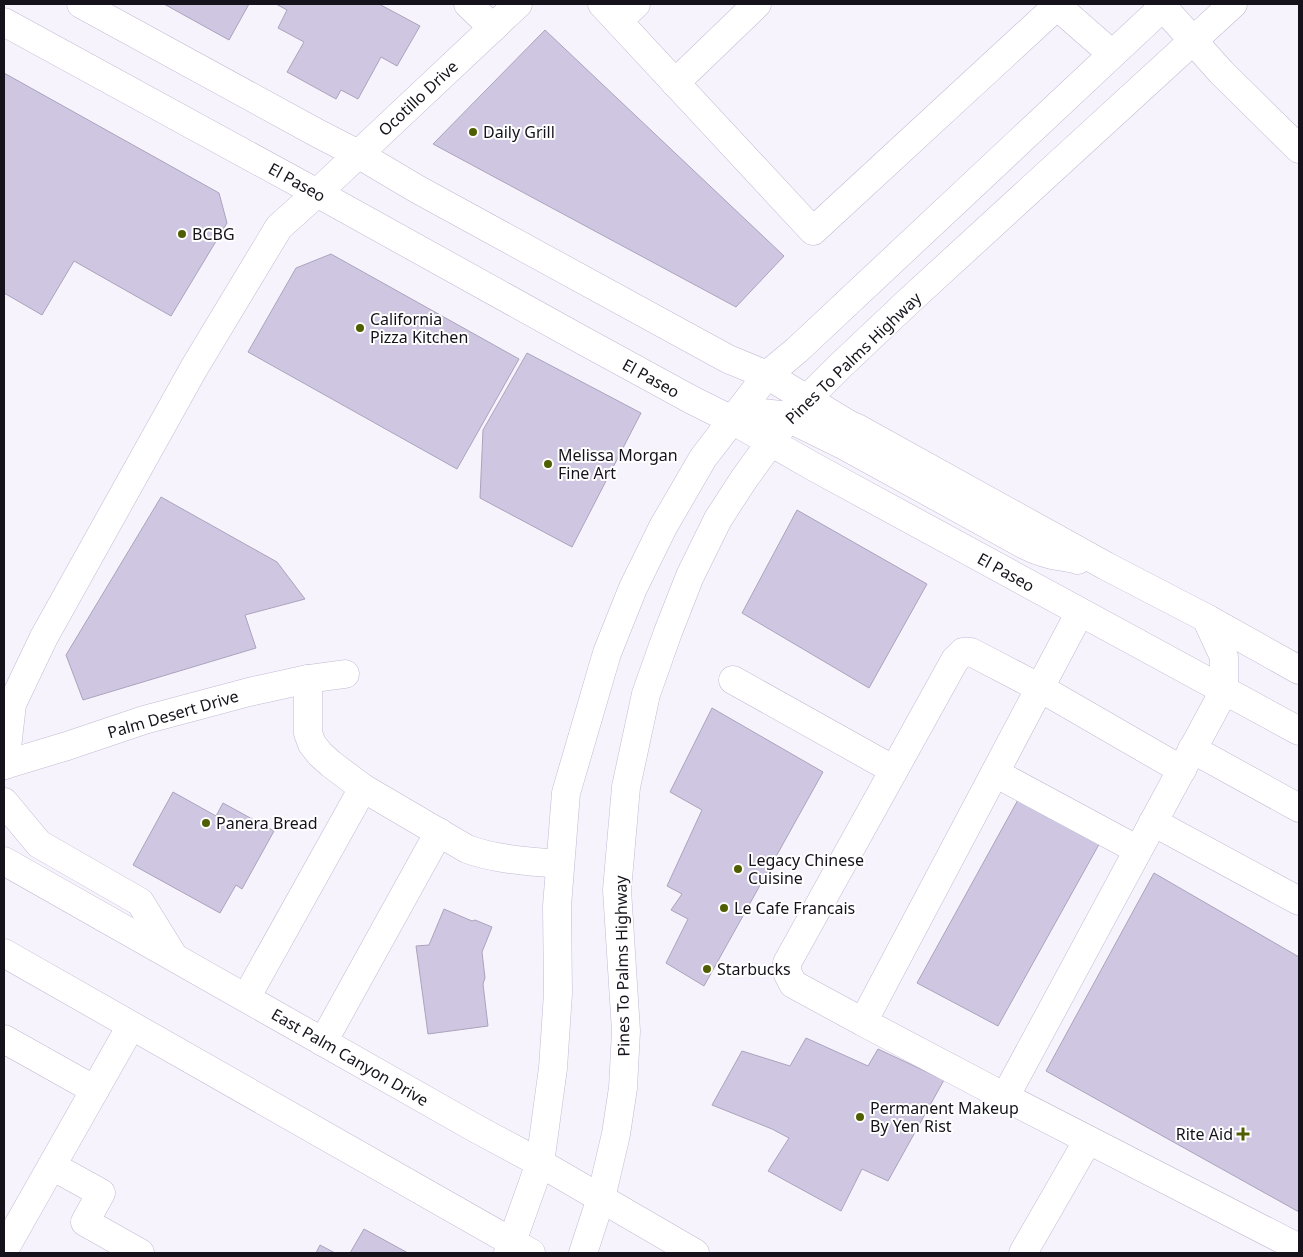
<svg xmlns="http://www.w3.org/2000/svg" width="1303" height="1257" viewBox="0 0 1303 1257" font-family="'Noto Sans',sans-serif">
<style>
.building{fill:#cfc7e1;stroke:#aba3bc}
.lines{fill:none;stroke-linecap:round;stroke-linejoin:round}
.minor-casing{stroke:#c2bad3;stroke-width:29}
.major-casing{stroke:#c2bad3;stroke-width:29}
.minor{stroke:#fff;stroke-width:28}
.major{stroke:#fff;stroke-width:28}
.poi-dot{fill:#4e5e00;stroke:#fff;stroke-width:2}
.labels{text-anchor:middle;stroke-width:4;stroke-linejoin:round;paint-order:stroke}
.street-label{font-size:16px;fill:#15121b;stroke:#fff}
.poi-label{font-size:16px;fill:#15121b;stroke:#fff;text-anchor:start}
</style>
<rect width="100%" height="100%" fill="#f6f3fd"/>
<g class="building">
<path d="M164,4h85l-20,36z"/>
<path d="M276,4h103l41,22 -23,40 -16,-9 -23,42 -17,-9 -5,9 -49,-27 17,-30 -26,-14 9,-18z"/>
<path d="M545,30l239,226 -48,51 -303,-163z"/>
<path d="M4,73l215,120 8,30 -56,93 -97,-55 -32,54 -38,-22z"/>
<path d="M331,254l188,105 -62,110 -209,-117 48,-84z"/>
<path d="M527,353l114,60 -69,134 -92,-49 3,-68z"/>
<path d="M161,497l116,65 28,37 -60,16 11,33 -173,52 -17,-45z"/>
<path d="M797,510l130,74 -58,104 -127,-75z"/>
<path d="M712,708l111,64 -119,214 -38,-23 22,-44 -17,-9 11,-16 -15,-8 35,-76 -32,-18z"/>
<path d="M173,792l43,24 7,-13 51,28 -32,58 -6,-4 -16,28 -87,-48z"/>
<path d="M1019,798l83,41 -104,187 -81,-43z"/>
<path d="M1154,873l145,84v255l-253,-141z"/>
<path d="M444,909l28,12 3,-1 17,7 -10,25 3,26 -2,6 5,42 -60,8 -12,-88 13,-1z"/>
<path d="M806,1038l62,28 10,-17 66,31 -56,101 -26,-12 -21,42 -73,-40 21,-33 -17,-9 -60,-24 30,-54 48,15z"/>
<path d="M364,1229l44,24h-58z"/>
<path d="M320,1245l15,8h-19z"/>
</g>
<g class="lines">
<defs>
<g id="minor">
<path d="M81,4l238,130 39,20 59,35 311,170 39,16 81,49 9,4 249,138 100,52 93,52"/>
<path d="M468,4l25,24"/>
<path d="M602,4l211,227 246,-227"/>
<path d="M1057,6l55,48"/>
<path d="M1163,7l58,65 78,77"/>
<path d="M618,21l18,-17"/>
<path d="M4,22l313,171 265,147 110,60 40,20 82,47 485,264"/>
<path d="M675,83l82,-79"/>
<path d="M734,416l18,-4 29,3 7,3 57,28 180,99c8,4 15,7 24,9 10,3 19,3 29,6"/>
<path d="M1080,612l-217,410 142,75 219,-406v-34l-18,-39"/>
<path d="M308,679v54l4,11 8,10 11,10 32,24"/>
<path d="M733,680l161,90"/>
<path d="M1192,749l107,59"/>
<path d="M4,765l63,-19 77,-26 105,-28 59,-13 37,-5"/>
<path d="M5,765l7,-61 32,-67 150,-269 85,-141 38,-34 201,-189"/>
<path d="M995,773l143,77"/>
<path d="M4,802l35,42 101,58 34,55"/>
<path d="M1153,822l146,79"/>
<path d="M246,998l117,-210 104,61c30,11 62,12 93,15"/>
<path d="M863,1022l-70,-38 -6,-12v-9l168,-303 8,-8h8l69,36 142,82"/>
<path d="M4,1039l91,51"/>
<path d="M323,1042l116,-210"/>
<path d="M1005,1097l294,151"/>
<path d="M52,1166l49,27 -16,29 55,31"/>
<path d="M4,1250l127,-224"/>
<path d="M1023,1253l65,-113"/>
</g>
<g id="major">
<path d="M4,861l471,267 65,35 155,90"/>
<path d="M4,953l527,300"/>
<path d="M508,1253l32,-90 13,-95 5,-75 -1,-87 9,-113 41,-140 26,-65 30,-61 40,-69 64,-83 30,-25 369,-346"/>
<path d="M583,1253l18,-55 15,-64 7,-46 3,-57 -9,-141 9,-103 20,-93 22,-62 22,-56 28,-57 26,-40 44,-61 51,-51 71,-67 323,-296"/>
</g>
</defs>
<use href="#minor" class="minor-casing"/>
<use href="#major" class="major-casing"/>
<use href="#minor" class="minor"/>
<use href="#major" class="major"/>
</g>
<g class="poi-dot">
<circle cx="473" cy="132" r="5"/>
<circle cx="182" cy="234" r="5"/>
<circle cx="360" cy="328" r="5"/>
<circle cx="548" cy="464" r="5"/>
<circle cx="206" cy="823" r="5"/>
<circle cx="738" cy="869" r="5"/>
<circle cx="724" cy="908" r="5"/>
<circle cx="707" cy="969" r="5"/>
<circle cx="860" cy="1117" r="5"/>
<path d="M1240.5 1126.5h5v5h5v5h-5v5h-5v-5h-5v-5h5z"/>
</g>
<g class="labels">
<g class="street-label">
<text transform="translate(418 98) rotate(-43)" y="6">Ocotillo Drive</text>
<text transform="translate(297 182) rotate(29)" y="6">El Paseo</text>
<text transform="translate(853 358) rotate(-44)" y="6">Pines To Palms Highway</text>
<text transform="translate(651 378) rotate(29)" y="6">El Paseo</text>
<text transform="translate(1006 572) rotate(29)" y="6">El Paseo</text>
<text transform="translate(173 714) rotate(-16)" y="6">Palm Desert Drive</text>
<text transform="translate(622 966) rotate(-91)" y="6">Pines To Palms Highway</text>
<text transform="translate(350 1057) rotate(30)" y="6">East Palm Canyon Drive</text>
</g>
<g class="poi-label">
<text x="483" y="138">Daily Grill</text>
<text x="192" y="240">BCBG</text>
<text x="370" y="325">California<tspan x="370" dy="18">Pizza Kitchen</tspan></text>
<text x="558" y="461">Melissa Morgan<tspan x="558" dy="18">Fine Art</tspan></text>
<text x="216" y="829">Panera Bread</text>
<text x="748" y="866">Legacy Chinese<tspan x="748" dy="18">Cuisine</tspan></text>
<text x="734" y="914">Le Cafe Francais</text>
<text x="717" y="975">Starbucks</text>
<text x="870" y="1114">Permanent Makeup<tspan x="870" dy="18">By Yen Rist</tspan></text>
<text x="1233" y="1140" text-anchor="end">Rite Aid</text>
</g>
</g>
<rect width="1303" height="1257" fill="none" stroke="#15121b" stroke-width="10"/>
</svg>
